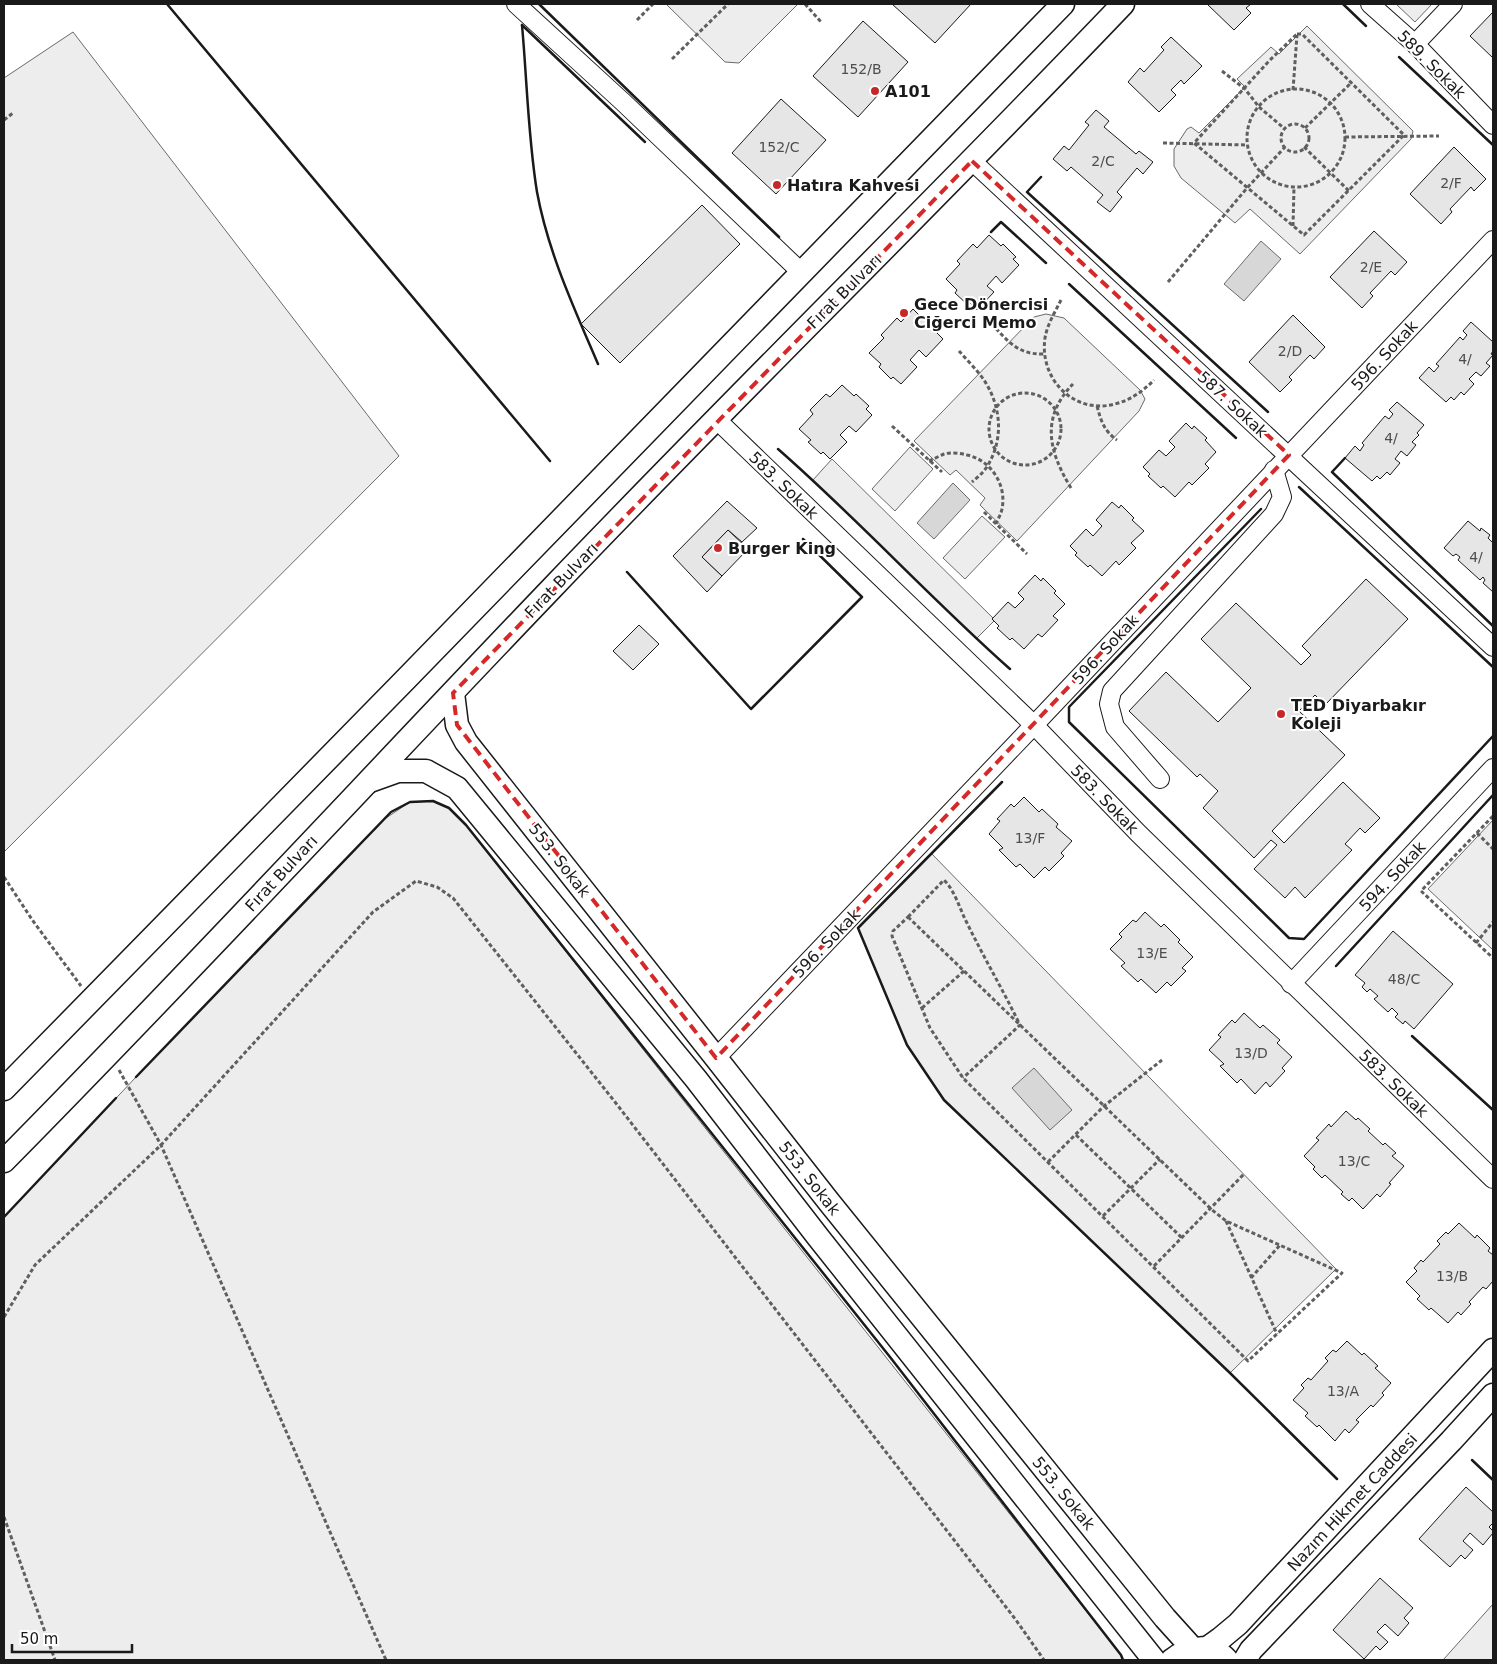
<svg xmlns="http://www.w3.org/2000/svg" width="1497" height="1664" viewBox="0 0 1497 1664" font-family="'DejaVu Sans',sans-serif">
<style>
.built{fill:#ededed;stroke:#6a6a6a}
.water{fill:#d7d7d7;stroke:#6a6a6a}
.building{fill:#e6e6e6;stroke:#1a1a1a}
.lines{fill:none;stroke-linecap:round;stroke-linejoin:round}
.minor-casing{stroke:#1a1a1a;stroke-width:20}
.major-casing{stroke:#1a1a1a;stroke-width:25}
.path{stroke:#5f5f5f;stroke-width:3;stroke-dasharray:4 2.5;stroke-linecap:butt}
.minor{stroke:#fff;stroke-width:18}
.major{stroke:#fff;stroke-width:22}
.wall{stroke:#1a1a1a;stroke-width:2.5}
.marked{fill:none;stroke:#d62828;stroke-width:4;stroke-dasharray:10 6;stroke-linejoin:round}
.poi-dot{fill:#c62828;stroke:#fff;stroke-width:2}
.labels{text-anchor:middle;stroke-width:4;stroke-linejoin:round;paint-order:stroke}
.number-label{font-size:14px;fill:#4d4d4d}
.street-label{font-size:16px;fill:#1a1a1a;stroke:#fff}
.poi-label{font-size:16px;font-weight:bold;fill:#1a1a1a;stroke:#fff;text-anchor:start}
</style>
<rect width="100%" height="100%" fill="#fff"/>
<g class="built">
<path d="M666,4h132l-59,59 -14,-1z"/>
<path d="M1396,4h36l-17,18z"/>
<path d="M1307,26l106,105 -2,8 -111,115 -50,-45 -15,14 -54,-45 -7,-12v-17l13,-20 4,-2 8,6 46,-46 -8,-8 34,-32 8,7z"/>
<path d="M73,32l326,424 -395,396v-774z"/>
<path d="M1046,314l18,4 76,72 5,9 -6,12 -122,130 -37,-36 5,-7 -29,-28 -6,5 -36,-34 114,-118 6,-6z"/>
<path d="M910,447l23,22 -38,42 -23,-22z"/>
<path d="M832,459l163,161 -19,19 -163,-159z"/>
<path d="M982,516l23,21 -40,42 -22,-21z"/>
<path d="M433,801l16,7 17,17 655,830 2,5h-1119v-443l132,-140 250,-259 24,-16z"/>
<path d="M1493,820v130l-65,-61z"/>
<path d="M931,853l405,416 -106,104 -286,-273 -37,-55 -49,-117z"/>
<path d="M1493,1604v56h-50z"/>
</g>
<g class="water">
<path d="M1261,241l20,18 -37,42 -20,-17z"/>
<path d="M953,483l17,17 -36,39 -17,-16z"/>
<path d="M1034,1068l38,42 -22,20 -38,-42z"/>
</g>
<g class="building">
<path d="M892,4h79l-36,39z"/>
<path d="M1207,4h44l-5,4 5,5 -17,17z"/>
<path d="M1493,12v46l-23,-22z"/>
<path d="M863,21l45,41 -50,55 -45,-41z"/>
<path d="M1171,37l31,29 -18,18 -3,-4 -10,10 5,5 -17,17 -31,-30 12,-14 4,4 20,-22 -3,-3z"/>
<path d="M781,99l45,41 -50,54 -44,-41z"/>
<path d="M1096,110l13,11 -5,6 32,27 3,-3 14,11 -10,12 -6,-6 -20,24 5,5 -12,15 -13,-10 6,-7 -32,-28 -4,4 -14,-12 11,-13 5,4 20,-25 -4,-3z"/>
<path d="M1454,147l32,32 -12,12 -3,-4 -21,22 2,3 -11,12 -31,-30z"/>
<path d="M702,205l38,39 -120,119 -39,-39z"/>
<path d="M1374,231l33,31 -12,13 -4,-4 -21,22 3,3 -11,12 -32,-31z"/>
<path d="M989,235l12,11 2,-2 13,13 -3,2 6,6 -17,18 -6,-7 -9,10 7,6 -17,18 -7,-7 -2,2 -13,-12 2,-3 -11,-11 14,-15 -3,-3 16,-17 4,4z"/>
<path d="M913,309l12,12 1,-3 13,13 -2,2 6,6 -17,18 -7,-7 -9,10 7,7 -16,17 -8,-7 -2,2 -12,-12 2,-3 -12,-11 15,-15 -3,-3 16,-17 4,4z"/>
<path d="M1293,315l32,32 -11,12 -4,-4 -21,22 3,3 -12,12 -31,-30z"/>
<path d="M1471,322l22,20v9l-2,3 2,1 -7,8 4,3 -9,10 -5,-4 -7,7 5,5 -10,11 -3,-3 -7,8 -3,-3 -5,5 -27,-24 10,-11 5,5 5,-6 -3,-2 24,-27 3,3 4,-5 -4,-4z"/>
<path d="M842,385l12,11 2,-2 13,12 -3,3 6,6 -16,17 -7,-6 -9,9 7,7 -17,17 -7,-7 -2,2 -13,-12 3,-2 -12,-11 14,-15 -3,-4 16,-16 4,3z"/>
<path d="M1397,402l27,23 -7,8 2,2 -7,7 4,3 -9,11 -6,-5 -6,8 5,4 -10,12 -3,-3 -7,7 -3,-3 -5,5 -27,-23 10,-12 5,5 4,-6 -2,-2 23,-27 4,3 4,-5 -4,-4z"/>
<path d="M1186,423l6,6 2,-3 13,12 -2,2 11,12 -11,12 4,4 -17,17 -3,-3 -14,15 -12,-11 -2,2 -13,-12 2,-2 -7,-7 16,-17 7,6 9,-9 -6,-6z"/>
<path d="M727,501l30,27 -15,14 -14,-12 -26,27 20,19 -15,16 -34,-36z"/>
<path d="M1112,502l7,6 2,-3 13,13 -2,2 12,11 -13,12 5,5 -17,17 -3,-4 -14,15 -12,-11 -2,2 -13,-12 2,-2 -7,-7 16,-17 7,7 9,-10 -6,-6z"/>
<path d="M1468,521l12,10 1,-3 9,7 -2,3 5,5v49l-10,-9 2,-3 -2,-3 -3,3 -22,-20 2,-3 -4,-3 -3,2 -9,-8z"/>
<path d="M728,530l20,19 -26,27 -20,-19z"/>
<path d="M1035,575l6,6 2,-3 13,13 -2,2 11,11 -12,12 5,4 -16,17 -4,-3 -14,15 -12,-11 -2,2 -13,-12 2,-2 -7,-7 16,-17 7,6 9,-9 -6,-6z"/>
<path d="M1366,579l42,40 -83,86 -10,-10 -16,16 46,44 -73,76 12,12 59,-61 37,36 -15,15 -5,-5 -15,16 7,6 -47,48 -10,-11 -10,11 -31,-29 23,-24 -6,-5 -17,18 -51,-50 15,-17 -18,-17 -3,3 -68,-66 37,-39 52,50 33,-34 -50,-49 35,-36 65,62 10,-10 -9,-9z"/>
<path d="M639,625l20,19 -26,26 -20,-19z"/>
<path d="M1024,797l15,15 3,-3 16,15 -2,3 16,14 -11,12 3,3 -15,15 -4,-4 -11,11 -14,-14 -4,3 -17,-17 4,-2 -14,-14 11,-13 -3,-2 14,-15 3,3z"/>
<path d="M1145,912l16,15 3,-3 16,16 -2,2 15,15 -11,11 4,3 -15,15 -4,-4 -11,11 -15,-14 -3,3 -17,-16 4,-3 -15,-14 12,-12 -3,-3 14,-14 3,2z"/>
<path d="M1393,931l60,53 -39,45 -9,-8 -2,3 -8,-7 3,-3 -6,-6 -4,4 -14,-13 4,-3 -8,-7 -3,3 -5,-5 3,-4 -10,-8z"/>
<path d="M1244,1013l16,15 3,-3 17,15 -3,3 15,14 -10,11 3,3 -15,16 -4,-5 -11,12 -14,-15 -4,4 -17,-17 4,-2 -15,-14 12,-13 -3,-2 14,-15 3,3z"/>
<path d="M1346,1111l10,9 2,-2 12,11 -2,2 15,14 2,-2 11,10 -4,3 12,10 -15,17 2,1 -11,13 -3,-3 -14,15 -11,-11 -3,3 -8,-7 2,-2 -18,-17 -3,3 -9,-9 2,-2 -11,-11 15,-16 -3,-2 13,-14 2,3z"/>
<path d="M1459,1223l16,15 2,-3 13,13 -2,3 5,4v26l-7,8 -3,-2 -14,15 2,2 -10,11 -3,-3 -10,11 -17,-15 -2,2 -12,-11 3,-3 -14,-14 11,-11 -3,-3 7,-8 2,2 17,-18 -3,-3 9,-9 2,2z"/>
<path d="M1347,1341l15,14 2,-2 14,13 -3,2 16,15 -9,10 2,2 -11,12 -2,-2 -15,15 3,2 -10,11 -4,-4 -10,12 -16,-16 -2,2 -12,-11 3,-3 -15,-13 11,-12 -3,-3 7,-7 3,2 17,-19 -3,-3 8,-8 3,2z"/>
<path d="M1466,1487l27,25v11l-4,4 4,4v2l-10,12 -13,-12 -7,8 10,9 -8,9 -4,-4 -11,12 -31,-28z"/>
<path d="M1380,1578l33,30 -9,10 5,5 -11,13 -13,-12 -8,8 11,10 -8,8 -4,-4 -12,13 -31,-29z"/>
</g>
<g class="lines">
<defs>
<g id="minor">
<path d="M516,4l107,98 179,171"/>
<path d="M1370,4l45,40 78,81"/>
<path d="M1415,44l38,-40"/>
<path d="M972,161l521,486"/>
<path d="M717,420l317,305 104,108 355,346"/>
<path d="M1160,779l-45,-52 -6,-23 3,-13 162,-177 8,-17 -8,-27"/>
<path d="M1291,984l202,-216"/>
<path d="M716,1058l318,-333 459,-485"/>
</g>
<g id="major">
<path d="M453,693l4,32 9,17 250,316 113,144 336,416 28,31"/>
<path d="M370,781l28,-10h28l31,17 239,291 122,158 336,423"/>
<path d="M4,1089l401,-409 658,-676"/>
<path d="M4,1161c186,-188 365,-382 548,-573 188,-197 383,-387 571,-584"/>
<path d="M1206,1649l14,-10 18,-15 255,-274"/>
<path d="M1172,1660c17,-14 39,-17 55,0"/>
<path d="M1245,1660l6,-10 200,-209 42,-46"/>
</g>
</defs>
<use href="#minor" class="minor-casing"/>
<use href="#major" class="major-casing"/>
<g class="path">
<path d="M805,4l16,18"/>
<path d="M637,20l16,-16"/>
<path d="M1297,34h5l102,101 -100,100 -110,-92 75,-82z"/>
<path d="M672,59l56,-55"/>
<path d="M1222,71l23,18 14,18 26,22"/>
<circle cx="1296" cy="138" r="49"/>
<path d="M1293,90l4,-55"/>
<path d="M4,120l9,-7"/>
<circle cx="1295" cy="138" r="14"/>
<path d="M1305,128l47,-46"/>
<path d="M1345,137l94,-1"/>
<path d="M1163,143l84,2"/>
<path d="M1304,147l45,44"/>
<path d="M1293,226l1,-39"/>
<path d="M1168,282l79,-94 38,-41"/>
<path d="M1061,300c-6,12 -14,25 -16,38 -6,41 29,77 70,66 16,-4 28,-13 39,-24"/>
<path d="M987,319c19,19 28,36 57,35"/>
<path d="M959,351c8,9 18,19 25,29 17,26 20,58 4,85 -4,7 -10,12 -16,17"/>
<circle cx="1025" cy="429" r="36"/>
<path d="M1097,406c4,15 7,25 20,34"/>
<path d="M892,426l50,46"/>
<path d="M929,461c5,-2 10,-5 15,-7 7,-2 16,-1 23,1 24,5 40,30 35,54 -1,5 -4,10 -6,15"/>
<path d="M1071,488c-22,-36 -31,-70 2,-104"/>
<path d="M984,512l43,42"/>
<path d="M1493,816l-72,75 72,67"/>
<path d="M1477,833l16,16"/>
<path d="M4,877l29,44 48,65"/>
<path d="M908,917l303,292 15,12 116,52 -94,88 -285,-283 -33,-50 -38,-92 1,-5z"/>
<path d="M908,917l36,-37c11,11 15,27 22,41 17,35 37,69 54,104l-57,53"/>
<path d="M1476,943l17,-21"/>
<path d="M922,1008l42,-37"/>
<path d="M119,1070l42,75 225,515"/>
<path d="M1076,1135l106,103"/>
<path d="M1048,1162l56,-56 58,-46"/>
<path d="M1103,1216l57,-57"/>
<path d="M1226,1221l51,113"/>
<path d="M1154,1266l90,-92"/>
<path d="M1251,1278l29,-33"/>
<path d="M4,1317l31,-52 126,-120 212,-233 43,-31 21,6 16,11 162,204 401,518 28,40"/>
<path d="M4,1517l51,143"/>
</g>
<use href="#minor" class="minor"/>
<use href="#major" class="major"/>
<g class="wall">
<path d="M167,4l383,457"/>
<path d="M539,4l240,233"/>
<path d="M1343,4l23,22"/>
<path d="M522,25c5,55 6,112 15,167 11,60 37,116 61,172"/>
<path d="M522,25l123,117"/>
<path d="M1399,57l94,88"/>
<path d="M1041,177l-14,15 241,220"/>
<path d="M991,232l10,-10 45,41"/>
<path d="M1069,284l167,154"/>
<path d="M778,449c80,70 152,149 232,220"/>
<path d="M1345,458l-13,14 161,154"/>
<path d="M1299,487l194,180"/>
<path d="M1261,509l-192,198v15l220,216 15,1 189,-203"/>
<path d="M627,572l124,137 111,-112 -59,-58"/>
<path d="M1002,782l-144,146 49,117 37,55 286,273 107,106"/>
<path d="M1336,966l157,-171"/>
<path d="M1412,1036l81,74"/>
<path d="M136,1077l255,-265 19,-10 23,-1 16,7 17,17 424,532 231,298 2,5"/>
<path d="M4,1217l112,-119"/>
<path d="M1472,1460l21,20"/>
</g>
</g>
<path class="marked" d="M972,161l317,294 -573,603 -259,-333 -4,-32z"/>
<g class="poi-dot">
<circle cx="875" cy="91" r="5"/>
<circle cx="777" cy="185" r="5"/>
<circle cx="904" cy="313" r="5"/>
<circle cx="718" cy="548" r="5"/>
<circle cx="1281" cy="714" r="5"/>
</g>
<g class="labels">
<g class="number-label">
<text x="861" y="74">152/B</text>
<text x="779" y="152">152/C</text>
<text x="1103" y="166">2/C</text>
<text x="1451" y="188">2/F</text>
<text x="1371" y="272">2/E</text>
<text x="1290" y="356">2/D</text>
<text x="1465" y="364">4/</text>
<text x="1391" y="443">4/</text>
<text x="1476" y="562">4/</text>
<text x="1030" y="843">13/F</text>
<text x="1152" y="958">13/E</text>
<text x="1404" y="984">48/C</text>
<text x="1251" y="1058">13/D</text>
<text x="1354" y="1166">13/C</text>
<text x="1452" y="1281">13/B</text>
<text x="1343" y="1396">13/A</text>
</g>
<g class="street-label">
<text transform="translate(1432 64) rotate(45)" y="6">589. Sokak</text>
<text transform="translate(844 291) rotate(-45)" y="6">Fırat Bulvarı</text>
<text transform="translate(1384 355) rotate(-47)" y="6">596. Sokak</text>
<text transform="translate(1233 404) rotate(43)" y="6">587. Sokak</text>
<text transform="translate(784 485) rotate(44)" y="6">583. Sokak</text>
<text transform="translate(561 580) rotate(-46)" y="6">Fırat Bulvarı</text>
<text transform="translate(1105 649) rotate(-47)" y="6">596. Sokak</text>
<text transform="translate(1105 799) rotate(46)" y="6">583. Sokak</text>
<text transform="translate(560 860) rotate(52)" y="6">553. Sokak</text>
<text transform="translate(281 873) rotate(-47)" y="6">Fırat Bulvarı</text>
<text transform="translate(1392 876) rotate(-47)" y="6">594. Sokak</text>
<text transform="translate(826 943) rotate(-46)" y="6">596. Sokak</text>
<text transform="translate(1394 1083) rotate(44)" y="6">583. Sokak</text>
<text transform="translate(810 1178) rotate(52)" y="6">553. Sokak</text>
<text transform="translate(1064 1493) rotate(51)" y="6">553. Sokak</text>
<text transform="translate(1352 1502) rotate(-47)" y="6">Nazım Hikmet Caddesi</text>
</g>
<g class="poi-label">
<text x="885" y="97">A101</text>
<text x="787" y="191">Hatıra Kahvesi</text>
<text x="914" y="310">Gece Dönercisi<tspan x="914" dy="18">Ciğerci Memo</tspan></text>
<text x="728" y="554">Burger King</text>
<text x="1291" y="711">TED Diyarbakır<tspan x="1291" dy="18">Koleji</tspan></text>
</g>
</g>
<rect width="1497" height="1664" fill="none" stroke="#1a1a1a" stroke-width="10"/>
<path d="M12 1644v8h120v-8" fill="none" stroke="#1a1a1a" stroke-width="2.5"/>
<text x="20" y="1644" font-size="15" fill="#1a1a1a" stroke="#ffffff" stroke-width="4" paint-order="stroke">50 m</text>
</svg>
